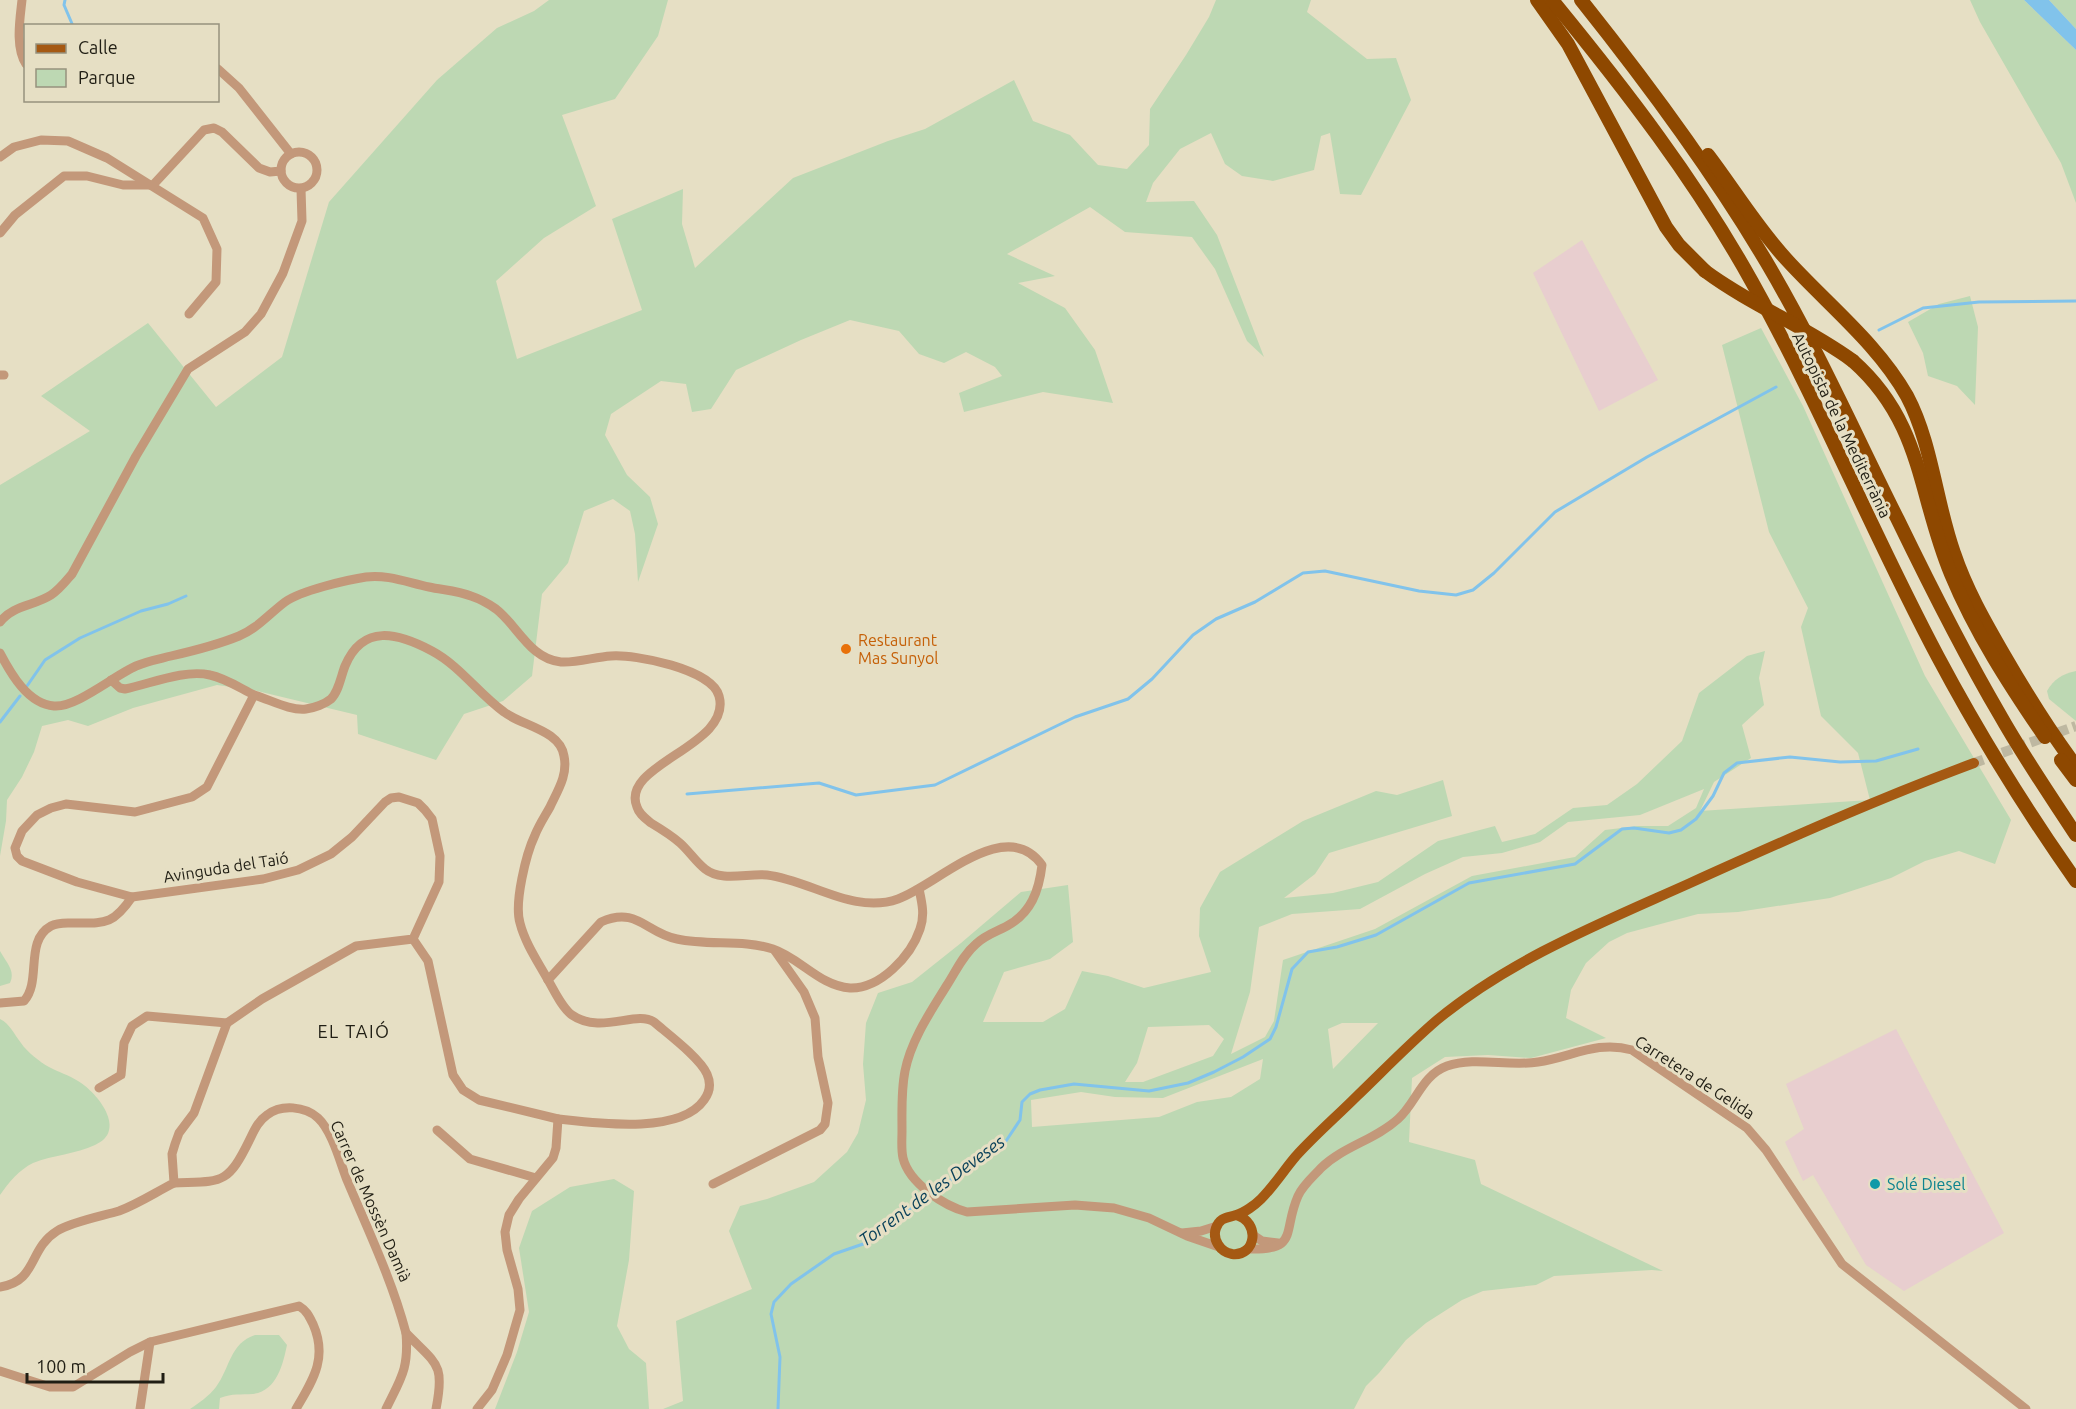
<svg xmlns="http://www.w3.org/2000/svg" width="2076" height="1409" viewBox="0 0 2076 1409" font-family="Ubuntu,sans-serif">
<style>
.industrial{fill:#e8cecf}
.green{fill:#bdd8b3;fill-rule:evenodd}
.water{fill:#81c3eb}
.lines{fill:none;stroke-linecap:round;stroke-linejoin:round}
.stream{stroke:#81c3eb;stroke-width:3}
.major-tunnel{stroke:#beb8a1;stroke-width:10;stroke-dasharray:10 5;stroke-linecap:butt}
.minor{stroke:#c3987a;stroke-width:9}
.major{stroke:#a55913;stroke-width:10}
.highway{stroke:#8e4800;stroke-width:14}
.highway-bridge{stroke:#8e4800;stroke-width:14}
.food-dot{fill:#e8710a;stroke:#e6dfc4;stroke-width:2}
.culture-dot{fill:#0f9aa8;stroke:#e6dfc4;stroke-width:2}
.labels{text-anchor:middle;stroke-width:6;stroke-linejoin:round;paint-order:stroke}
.street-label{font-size:16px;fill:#201e14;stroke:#e6dfc4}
.food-label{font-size:16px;fill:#c56008;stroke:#e6dfc4;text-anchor:start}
.culture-label{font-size:16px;fill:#0d838f;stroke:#e6dfc4;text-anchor:start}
.neighbourhood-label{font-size:18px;letter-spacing:1.5px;fill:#201e14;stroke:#e6dfc4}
.water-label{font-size:18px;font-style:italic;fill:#063e58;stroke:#e6dfc4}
</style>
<rect width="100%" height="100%" fill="#e6dfc4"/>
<g class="industrial">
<path d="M1582,240l76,140 -59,31 -66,-138z"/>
<path d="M1896,1029l108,204 -100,58 -38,-26 -53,-90 -10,6 -18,-39 19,-13 -18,-45z"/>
</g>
<g class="green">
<path d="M549,0h119l-10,36 -43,63 -53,16 34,91 -52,32 -48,43 21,78 125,-49 -30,-91 71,-30 -1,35 13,44 98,-90 95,-37 37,-12 89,-49 19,41 37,14 28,30 29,4 22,-24 1,-36 36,-54 23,-38 7,-17h95l-4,12 60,47 29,-1 15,42 -50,95 -21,-1 -10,-61 -9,3 -7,34 -41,11 -31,-5 -17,-12 -14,-31 -31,16 -27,34 -7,19 48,-1 23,34 47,122 -17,-16 -32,-72 -23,-32 -67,-5 -35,-25 -83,47 48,22 -37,7 47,25 30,42 18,53 -70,-11 -79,20 -5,-19 43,-17 -7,-9 -29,-15 -22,11 -25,-9 -20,-23 -49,-11 -49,20 -65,30 -25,39 -19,3 -6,-28 -25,-3 -50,33 -6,21 22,40 23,22 8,27 -20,58 -3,-48 -5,-23 -17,-12 -29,12 -16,52 -26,31 -10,82 -29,25 -39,13 -28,46 -78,-26 -1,-19 -104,-25 -36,-5 -84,23 -45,18 -20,-6 -26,6 -8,26 -12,25 -15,23 -1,21 -6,35v-371l90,-54 -49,-35 107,-73 68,84 66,-50 47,-155 108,-122 60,-52 37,-17z"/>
<path d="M1970,0h54l52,50v153l-15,-40 -81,-141z"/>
<path d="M2049,0h27v29z"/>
<path d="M1970,296l8,31 -3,78 -18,-19 -29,-10 -5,-23 -15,-31 31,-18z"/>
<path d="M1761,328l42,78 122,270 86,144 -16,44 -36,-13 -34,10 -34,17 -61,20 -92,14 -40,2 -71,19 -18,9 -23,21 -15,27 -5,28 40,20 -75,20 -43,-3 -43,2 -33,21 -3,64 66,18 6,24 182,87 -11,-1 -98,6 -18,9 -53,6 -21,9 -36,23 -20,17 -27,33 -13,13 -12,23h-691l20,-8 -7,-80 76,-32 -23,-58 11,-25 27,-7 47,-17 33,-30 11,-19 8,-33 -3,-36 3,-41 12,-30 34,-11 49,-39 60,-51 47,-7 5,57 -23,17 -46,13 -21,50h60l22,-13 17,-38 26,5 36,12 67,-16 -12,-36 1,-28 20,-36 83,-51 73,-30 21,4 46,-15 9,36 -123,37 -14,21 -31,24 49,-5 45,-11 60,-41 57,-15 7,16 33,-8 38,-26 34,-3 30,-21 45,-43 17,-48 48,-37 18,-5 -6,27 5,27 -22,20 9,33 -37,24 -14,29 170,-11 -12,-47 -37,-37 -20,-89 7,-19 -39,-76 -47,-187zM1704,789l-8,19 -28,18h-30l-33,4 -30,27 -103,19 -97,53 -92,31 -9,61 -9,16 -34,17 19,-62 9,-65 33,-13 68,-5 65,-35 38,-17 39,-4 38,-11 28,-20 72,-7zM1342,1023h36l-45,46 -5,-40zM1209,1025l15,14 -11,17 -70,26h-18l12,-19 11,-36zM1263,1059l-3,20 -29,18 -34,5 -38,15 -127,10 -1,-27 50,-8 34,5 48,1z"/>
<path d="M2076,671v50l-27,-22 -2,-8c7,-12 15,-17 29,-20z"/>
<path d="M0,951c6,11 16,20 10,32l-10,3z"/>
<path d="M0,1019c10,5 14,15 21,24 6,9 19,19 28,24 9,5 20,8 29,14 20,12 50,50 17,64 -19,9 -42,10 -62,18 -14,7 -24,19 -33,32z"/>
<path d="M614,1179l20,12 -5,69 -12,66 12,23 17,14 3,46h-154l22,-57 12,-40 -10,-64 13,-37 38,-24z"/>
<path d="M255,1335h24l8,10c-4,19 -10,46 -34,49 -13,1 -20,-1 -33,4l-1,11h-29c9,-6 19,-13 26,-22 14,-19 14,-44 39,-52z"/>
</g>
<path class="water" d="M2024,0h25l27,29v21z"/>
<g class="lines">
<g class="stream">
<path d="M65,0l-1,5 9,21"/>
<path d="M1879,330l44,-22 56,-6 97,-1"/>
<path d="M27,686l18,-26 35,-22 61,-27 27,-7 18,-8"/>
<path d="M0,722l20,-26"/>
<path d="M687,794l132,-11 37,12 79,-10 140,-68 53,-18 24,-20 41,-44 23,-16 39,-17 48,-29 22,-2 94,20 37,4 17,-5 21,-17 61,-61 92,-55 129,-70"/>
<path d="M778,1409l2,-52 -9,-43 3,-12 17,-18 43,-30 32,-11 21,-18 119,-84 14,-21 2,-18 8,-8 10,-4 34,-6 75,7 39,-8 26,-11 29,-15 27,-18 6,-12 16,-58 16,-17 29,-5 39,-12 93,-52 106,-19 47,-35 12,-1 35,5 12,-3 15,-11 17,-23 11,-23 13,-10 53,-6 50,5 36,-1 42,-12"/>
</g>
<path class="major-tunnel" d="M1974,763l102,-37"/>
<g class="minor">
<path d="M22,0c-2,19 -7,47 4,64"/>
<path d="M218,69l21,19 52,66"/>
<circle cx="299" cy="170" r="18"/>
<path d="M0,157l14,-10 27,-7 27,1 39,17 96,60 14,31 -1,33 -27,32"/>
<path d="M0,233l15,-18 49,-39h23l36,9h30l51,-55 10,-2 8,4 37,36 11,4 11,-1"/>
<path d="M0,375h4"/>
<path d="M0,622c13,-17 34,-16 51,-27 8,-5 15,-14 21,-21l64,-118 52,-87 57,-37 16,-18 22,-41 19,-52 -1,-32"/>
<path d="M0,653c11,21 28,51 54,53 22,2 61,-31 82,-40 11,-5 23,-7 35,-10 22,-5 46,-11 68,-20 19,-8 30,-22 46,-34 15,-11 61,-22 81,-25 21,-3 43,6 63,10 14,3 29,4 42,9 9,3 18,8 25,13 22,17 34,50 65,53 16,1 34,-5 50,-6 24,-2 101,13 108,40 14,50 -100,68 -82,111 2,7 8,11 14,16 10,6 20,12 29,20 9,8 16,19 25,26 16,13 43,4 62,6 43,5 87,40 131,24 39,-14 108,-85 144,-34 -3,26 -11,48 -35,61 -11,6 -22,9 -31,18 -13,11 -20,27 -29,41 -16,26 -36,55 -42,86 -4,20 -3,40 -3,60 0,9 -1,18 1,27 6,25 41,48 64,54l108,-7 39,3 35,10 38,18 32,11"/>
<path d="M254,695c15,4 36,16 52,14 8,-1 19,-5 25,-10 8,-8 10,-23 14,-33 18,-43 53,-33 87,-15 28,15 46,42 72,61 18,14 56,18 60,44 4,19 -6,34 -14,51 -5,9 -11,18 -15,28 -9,19 -21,68 -15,88 5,20 18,39 28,57"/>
<path d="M413,939l15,22 25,114 10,15 16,10 79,19"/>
<path d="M0,1003l24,-2c18,-20 0,-60 27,-75 7,-4 15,-3 23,-3 31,0 39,2 58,-26"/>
<path d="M99,1088l22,-13 3,-32 8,-17 15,-10 80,7"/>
<path d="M437,1130l33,29 66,19"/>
<path d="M174,1183c47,-2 53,3 75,-42 5,-10 9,-20 18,-26 14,-11 38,-9 51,3 14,13 22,44 29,62 21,50 45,100 59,153"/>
<path d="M713,1184l107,-54 5,-6 3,-21 -10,-46 -3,-39 -11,-26 -29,-41"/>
<path d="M1182,1233l19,-2 16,-5"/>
<path d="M1253,1235l9,6 16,2"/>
<path d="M1247,1249c53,2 35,-17 51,-53 5,-11 15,-19 23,-28 23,-22 54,-28 77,-49 18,-16 24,-44 49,-53 28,-10 62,1 91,-4 34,-5 59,-22 94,-12l115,78 19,22 76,114 184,145"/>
<path d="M0,1287c38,-6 28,-38 57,-56 14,-9 45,-15 62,-20 19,-7 37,-19 55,-28l-2,-29 3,-10 4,-11 15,-20 33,-90 35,-24 94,-53 57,-7 26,-57 1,-26 -8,-37 -7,-9 -7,-7 -19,-6 -8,1 -6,4 -33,35 -21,17 -33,16 -35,9 -131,18 -55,-15 -55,-21 -5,-5 -2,-8 7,-17 15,-16 14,-7 15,-4 69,8 57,-15 15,-10 47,-92c-14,-7 -29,-17 -44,-20 -26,-6 -60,9 -85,14l-5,-1 -9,-8"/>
<path d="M0,1371l50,16h23l57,-35 20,-10 149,-36c8,5 10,10 14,18 15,34 0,56 -17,85"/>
<path d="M140,1409l10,-67"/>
<path d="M386,1409c15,-31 23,-40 20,-76 31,32 39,30 30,76"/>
<path d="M477,1409l15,-19 15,-35 13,-45 -2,-21 -11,-39 -2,-18 4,-17 10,-16 34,-41 3,-10 2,-29c37,4 122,16 146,-19 6,-8 7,-17 3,-26 -7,-16 -39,-40 -53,-52 -18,-12 -53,13 -82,-7 -10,-7 -18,-25 -24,-35l53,-58c36,-16 45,11 76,17 32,7 65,0 96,10 27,9 47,37 77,39 30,1 61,-32 70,-59 5,-14 2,-26 -1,-40"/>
</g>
<path class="major" d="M1236,1215c25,7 20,42 -4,39 -12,-2 -20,-15 -16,-26 4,-11 11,-10 20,-13 8,-2 19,-10 25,-16 13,-13 23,-29 35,-43 19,-21 41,-40 61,-60 26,-25 52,-52 80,-76 74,-61 164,-97 251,-136 95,-43 189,-85 286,-121"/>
<g class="highway">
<path d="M1537,0l31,44 98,183 13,18 26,26"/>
<path d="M1552,0c73,89 144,181 200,282 68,122 120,251 186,375 41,77 88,153 138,224"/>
<path d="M1581,0c67,84 131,170 186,263 49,83 88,171 131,257 32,66 65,132 102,195 23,41 50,80 76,120"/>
<path d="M1708,155c26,34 49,73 79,105 40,44 91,84 120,136 25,47 29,107 47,157 12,36 31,69 50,102 22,38 45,76 72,111"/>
<path d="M1853,361c70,62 65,134 98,213 24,58 59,112 94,163"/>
<path d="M2061,760l15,20"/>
</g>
<path class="highway-bridge" d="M1705,271c47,35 102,56 148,90"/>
</g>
<circle class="food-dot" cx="846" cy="649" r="6"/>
<circle class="culture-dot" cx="1875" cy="1184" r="6"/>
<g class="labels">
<g class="street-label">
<text transform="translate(1842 425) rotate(64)" y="6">Autopista de la Mediterrània</text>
<text transform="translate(226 867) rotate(-9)" y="6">Avinguda del Taió</text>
<text transform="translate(1695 1077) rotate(33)" y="6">Carretera de Gelida</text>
<text transform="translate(371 1201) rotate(66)" y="6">Carrer de Mossèn Damià</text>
</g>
<g class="food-label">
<text x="858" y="646">Restaurant<tspan x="858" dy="18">Mas Sunyol</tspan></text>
</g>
<g class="culture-label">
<text x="1887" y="1190">Solé Diesel</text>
</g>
<g class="neighbourhood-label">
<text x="354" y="1038">EL TAIÓ</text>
</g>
<g class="water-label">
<text transform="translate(932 1191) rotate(-36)" y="6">Torrent de les Deveses</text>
</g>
</g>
<rect x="24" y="24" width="195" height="78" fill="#e6dfc4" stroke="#97927e" stroke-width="1.5"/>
<rect x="36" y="44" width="30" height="9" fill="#a55913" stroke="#97927e" stroke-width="1.5"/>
<text x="78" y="54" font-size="18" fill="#201e14">Calle</text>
<rect x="36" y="69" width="30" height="18" fill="#bdd8b3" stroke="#97927e" stroke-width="1.5"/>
<text x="78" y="84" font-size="18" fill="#201e14">Parque</text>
<path d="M27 1373v9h136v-9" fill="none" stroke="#201e14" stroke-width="3"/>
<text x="36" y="1373" font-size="18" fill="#201e14" stroke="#e6dfc4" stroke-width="4.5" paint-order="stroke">100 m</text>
</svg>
